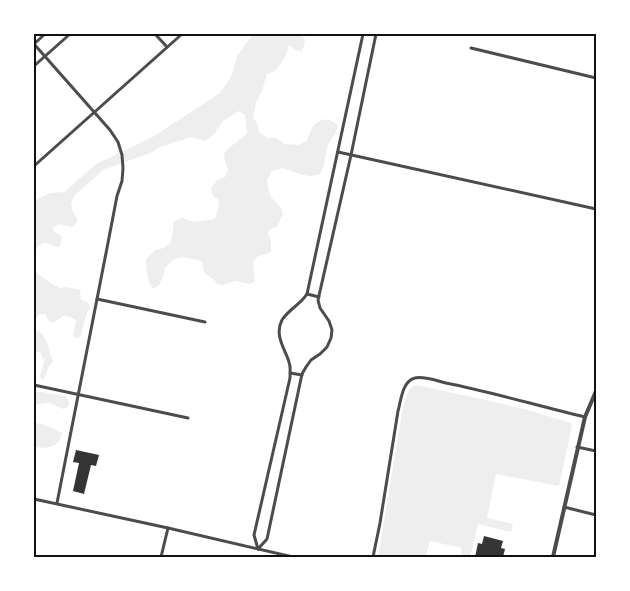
<svg xmlns="http://www.w3.org/2000/svg" width="630" height="591" font-family="Inter,sans-serif">
<style>
.green{fill:#eee}
.building{fill:#353535}
.lines{fill:none;stroke-linecap:round;stroke-linejoin:round}
.minor{stroke:#4c4c4c;stroke-width:3}
.tertiary{stroke:#4c4c4c;stroke-width:4}
.neatline{fill:none;stroke:#111;stroke-width:2}
</style>
<rect width="100%" height="100%" fill="#fff"/>
<g class="green">
<path d="M253,34H292L295,35L300,34L305,39L304,46L302,51L295,50L289,45L285,58L275,71L267,74L262,91L256,103L253,118L257,123L259,132L267,138H276L284,144L298,145L307,141C312,124 320,112 338,125C336,136 333,135 329,143C325,153 326,163 320,174L312,176L303,175L283,168L272,171L267,180L270,196L280,206L283,214L277,227L270,229L268,234L271,241V252L257,257L253,262L255,282L249,284L236,281L222,285L217,284L213,279L206,274L203,269L202,261L183,257L174,259L165,267L163,278L159,285L153,289C147,281 146,269 146,259L155,250L164,248L171,243L174,221L183,218L193,222L215,219L218,209L219,200L212,195L211,189L216,181L225,177L228,170L225,161L224,153C232,144 240,141 247,133L245,115L239,111L223,121L214,134L205,141L191,137L160,147L150,153L103,170L74,196L71,204L72,209L78,221L72,227L58,224L53,228L54,232L57,233L61,236V244L58,247C46,244 45,238 34,251V201L50,193L64,192L96,164L151,138L220,93L231,77L237,56Z"/>
<path d="M34,268L37,273L49,282L60,288L67,287L80,290L81,300L86,301L90,306C89,311 86,314 85,319C83,325 83,331 80,337L76,338L73,336L76,320C65,313 63,315 54,323L49,321L45,314H40L37,317L34,316Z"/>
<path d="M34,331H39C50,343 48,348 53,362L49,366L44,379L41,380L40,376L44,362L41,353L34,351Z"/>
<path d="M416,385L490,401L532,411L571,423L572,426L559,486L496,474L487,518L513,524L511,532L478,524L470,557H460L462,548L430,541L425,557H378L402,413C405,402 405,390 416,385Z"/>
<path d="M36,391L66,396L69,402L68,407L64,409C52,406 52,400 37,405L35,404L34,398Z"/>
<path d="M34,423L43,424L62,433C60,448 46,449 34,447Z"/>
</g>
<g class="building">
<polygon points="76,450 99,455 96,466 91,465 84,494 73,491 79,463 73,462"/>
<polygon points="484,536 503,541 501,548 505,549 503,557 475,557 478,543 482,544"/>
</g>
<g class="lines">
<g class="minor">
<polyline points="45,34 34,44 110,130 118,142 122,155 123,168 122,181 117,196 107,248 57,503"/>
<polyline points="155,34 167,47"/>
<polyline points="471,48 596,78"/>
<polyline points="34,66 70,34"/>
<polyline points="338,152 596,209"/>
<polyline points="34,166 182,34"/>
<polyline points="307,294 319,297"/>
<polyline points="97,299 205,322"/>
<polyline points="290,373 302,375"/>
<polyline points="34,385 188,418"/>
<polyline points="577,447 596,451"/>
<polyline points="34,499 168,528 293,557"/>
<polyline points="564,507 596,515"/>
<polyline points="258,549 267,539 302,374 306,367 311,360 320,354 327,347 331,338 332,330 329,321 320,308 318,300 351,155 376,34"/>
<path d="M258,549L254,535L290,378C290,373 291,367 289,362C285,349 274,335 282,320C289,309 300,305 307,294L363,34"/>
<polyline points="161,557 168,528"/>
<path d="M373,557L380,523L398,411C401,401 402,381 415,378C423,376 438,381 446,383C492,392 538,406 585,417"/>
</g>
<polyline class="tertiary" points="553,557 585,417 596,391"/>
</g>
<rect width="630" height="591" fill="none" stroke="#ffffff" stroke-width="70"/>
<rect x="35" y="35" width="560" height="521" class="neatline"/>
</svg>
